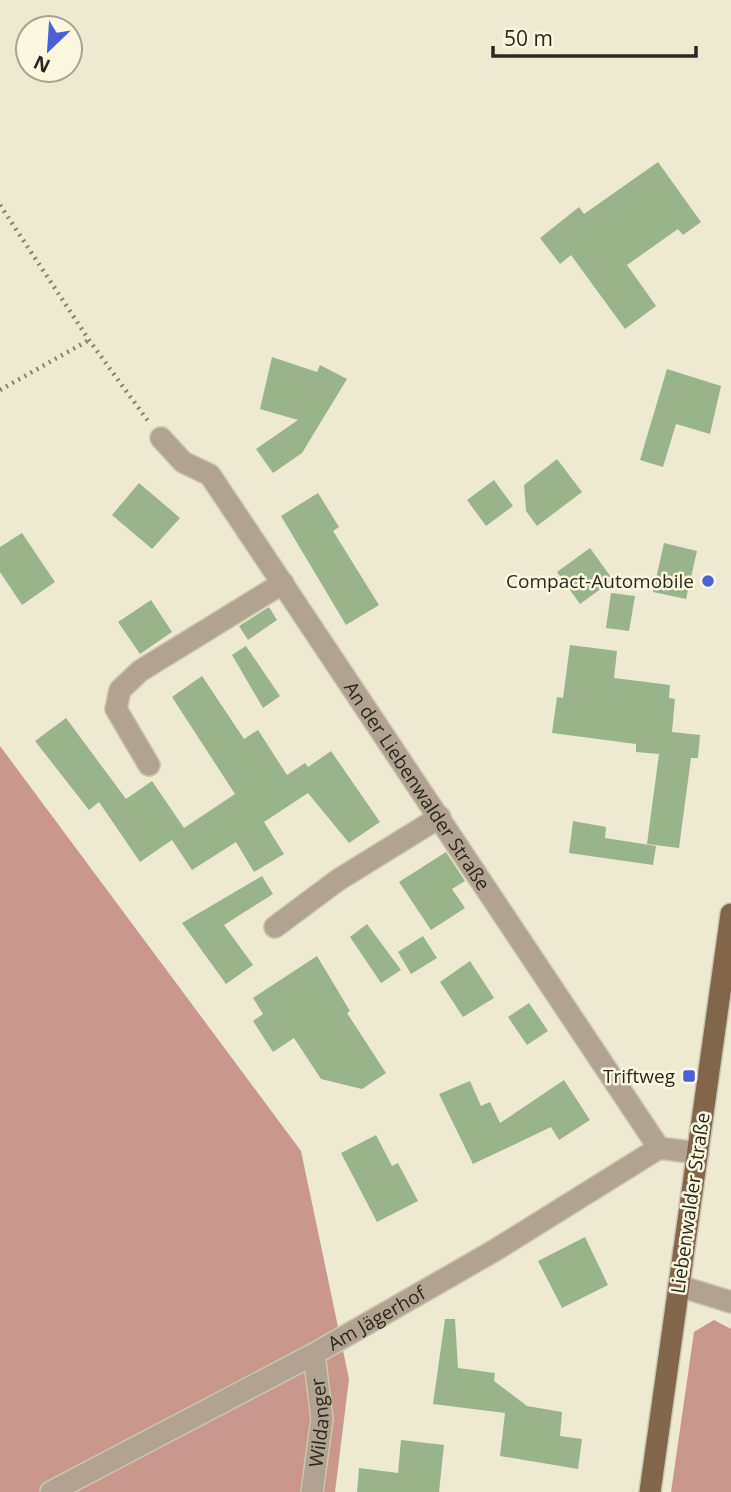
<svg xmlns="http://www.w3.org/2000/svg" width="731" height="1492" font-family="'Open Sans',sans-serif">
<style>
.forest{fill:#c9978b}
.building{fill:#99b48b}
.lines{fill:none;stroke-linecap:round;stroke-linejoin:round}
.minor-casing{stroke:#cac7b1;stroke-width:24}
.major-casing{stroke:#cac7b1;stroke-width:24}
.path{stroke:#868473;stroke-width:4.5;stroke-dasharray:2 5;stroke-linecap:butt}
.minor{stroke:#b1a292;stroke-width:21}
.major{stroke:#81664a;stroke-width:21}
.poi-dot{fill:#4a60d5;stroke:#fbf8de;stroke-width:2.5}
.labels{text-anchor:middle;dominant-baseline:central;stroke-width:5;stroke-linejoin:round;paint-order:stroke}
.poi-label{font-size:19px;fill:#29281e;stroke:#fbf8de;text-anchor:end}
.street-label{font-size:19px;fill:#29281e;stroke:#fbf8de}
</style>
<rect width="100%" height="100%" fill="#edead1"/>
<g class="forest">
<polygon points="0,746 301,1151 349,1379 335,1492 0,1492"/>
<polygon points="714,1320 731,1329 731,1492 671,1492 694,1332"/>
</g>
<g class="building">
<polygon points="658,162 701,222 683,235 678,229 627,265 656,306 625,329 571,255 560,264 540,238 579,207 584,214"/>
<polygon points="272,357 317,372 320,365 347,379 302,453 273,473 256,449 298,420 260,409"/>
<polygon points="667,369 721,386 710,434 676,424 663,467 640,460"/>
<polygon points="557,459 582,492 537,526 526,511 524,485"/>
<polygon points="494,480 513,506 486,526 467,500"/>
<polygon points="139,483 180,518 152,549 112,515"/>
<polygon points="318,493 339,527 333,531 379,605 346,625 281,516"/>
<polygon points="22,533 55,582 22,605 0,572 0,547"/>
<polygon points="664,543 697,551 686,599 653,592"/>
<polygon points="590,548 613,580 580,604 557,572"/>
<polygon points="611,593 635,596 629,631 606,628"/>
<polygon points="151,600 172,632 140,654 118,622"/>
<polygon points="269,607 277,620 248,640 239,626"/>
<polygon points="570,645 617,651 614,678 670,685 669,698 675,699 672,732 700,735 698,758 691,758 679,848 647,844 659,754 636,752 636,744 552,733 557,697 563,698"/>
<polygon points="246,646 280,696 263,708 232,655"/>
<polygon points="202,676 244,739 258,730 287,775 305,763 308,767 331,751 380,822 349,843 308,793 264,822 284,854 254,872 236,842 192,870 172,840 140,862 99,802 89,810 35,741 66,718 126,799 152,781 184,828 235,794 172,697"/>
<polygon points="573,821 606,827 605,838 656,846 653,865 569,853"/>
<polygon points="446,852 465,881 452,889 465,908 431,930 399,882"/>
<polygon points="262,876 273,894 224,925 253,965 226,984 182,923"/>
<polygon points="367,924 401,970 381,983 350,937"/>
<polygon points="423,936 437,958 411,974 398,952"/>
<polygon points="317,956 350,1011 347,1013 386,1073 362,1089 321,1079 294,1038 273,1052 253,1021 263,1014 253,998"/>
<polygon points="470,961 494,998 463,1017 440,982"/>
<polygon points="529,1003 548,1031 527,1045 508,1017"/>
<polygon points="564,1080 590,1120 559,1140 551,1127 473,1164 439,1094 470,1081 481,1106 490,1102 500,1123"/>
<polygon points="376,1135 392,1166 398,1163 418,1201 377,1222 341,1153"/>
<polygon points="585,1237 608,1285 562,1308 538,1261"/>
<polygon points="445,1319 455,1319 458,1368 495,1373 494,1381 527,1406 562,1412 560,1436 582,1439 578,1469 500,1456 505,1413 433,1404"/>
<polygon points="401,1440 444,1445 439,1492 357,1492 359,1468 398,1473"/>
</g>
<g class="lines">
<defs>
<g id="minor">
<path id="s1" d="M161,438L183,462L210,475L659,1148"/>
<polyline points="149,765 116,709 120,690 140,671 283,583"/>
<polyline points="275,927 338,880 440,817"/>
<polyline points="679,1286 731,1302"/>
<path id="s2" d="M51,1492L314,1354L492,1252L659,1148L698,1153"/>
<path id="s3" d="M312,1492L322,1419L314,1354"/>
</g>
<polyline id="major" points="650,1492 731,914"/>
</defs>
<use href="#minor" class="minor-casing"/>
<use href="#major" class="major-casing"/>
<g class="path">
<polyline points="0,205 89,340 148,421"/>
<polyline points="0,390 89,340"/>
</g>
<use href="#minor" class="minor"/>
<use href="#major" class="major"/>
</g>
<g class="poi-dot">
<circle cx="708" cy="581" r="7"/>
<rect x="682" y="1069" width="14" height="14" rx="3.5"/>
</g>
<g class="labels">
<g class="poi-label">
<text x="694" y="581">Compact-Automobile</text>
<text x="675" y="1076">Triftweg</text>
</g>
<g class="street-label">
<text stroke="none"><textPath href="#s1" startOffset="436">An der Liebenwalder Straße</textPath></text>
<text transform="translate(690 1203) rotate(-82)">Liebenwalder Straße</text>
<text stroke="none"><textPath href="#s2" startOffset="369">Am Jägerhof</textPath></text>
<text stroke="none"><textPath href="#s3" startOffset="70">Wildanger</textPath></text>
</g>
</g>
<g transform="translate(49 49) rotate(205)"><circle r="33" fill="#fbf8de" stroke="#a7a591" stroke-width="2"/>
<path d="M0-5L12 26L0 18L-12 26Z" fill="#4a60d5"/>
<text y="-10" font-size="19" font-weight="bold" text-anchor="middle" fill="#29281e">N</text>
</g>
<path d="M493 46v10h203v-10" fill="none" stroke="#29281e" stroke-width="3.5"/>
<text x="504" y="46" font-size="21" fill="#29281e" stroke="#fbf8de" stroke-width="5" paint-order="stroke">50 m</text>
</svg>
